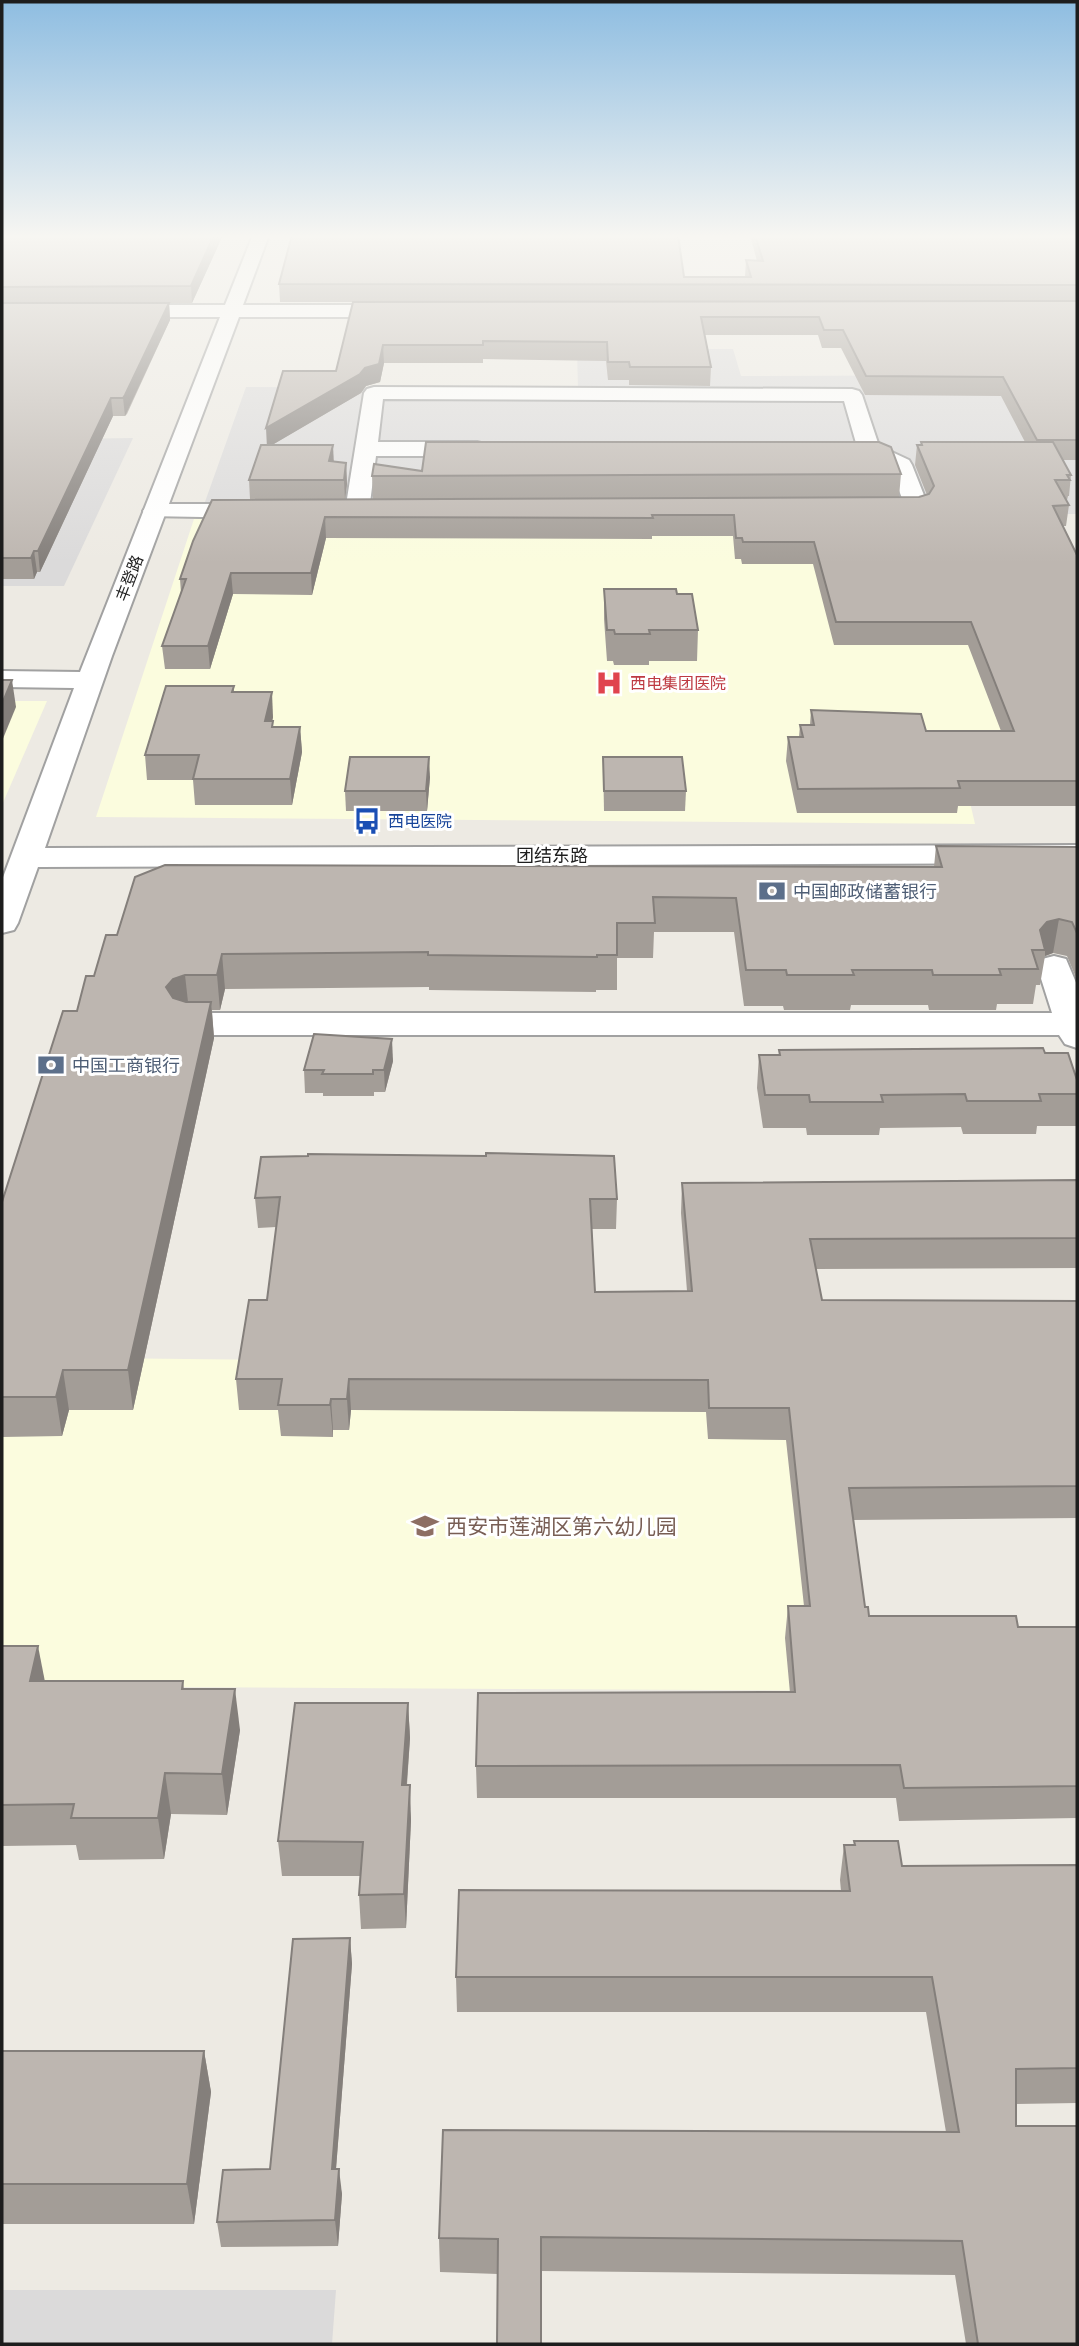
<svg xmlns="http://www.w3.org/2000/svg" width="1079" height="2346" font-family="'Noto Sans','Noto Sans SC',sans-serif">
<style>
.residential{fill:#dbdada}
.education{fill:#fbfcde}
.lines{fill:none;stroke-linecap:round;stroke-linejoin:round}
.minor-casing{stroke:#a1a1a1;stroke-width:4}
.tertiary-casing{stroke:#a1a1a1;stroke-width:4}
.minor{fill:#fff;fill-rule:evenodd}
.tertiary{fill:#fff;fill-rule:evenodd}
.wall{fill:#a39d97;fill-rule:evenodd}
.shaded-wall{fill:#847f7b}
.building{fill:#bdb6b0;stroke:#847f7b;stroke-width:2}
.labels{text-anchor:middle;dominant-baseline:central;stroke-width:6;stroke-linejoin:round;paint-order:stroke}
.far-street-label{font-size:16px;fill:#1d1d1d;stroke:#fff}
.far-health-label{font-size:16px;fill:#be3a42;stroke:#fff;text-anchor:start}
.far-transit-label{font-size:16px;fill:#164399;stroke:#fff;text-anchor:start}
.street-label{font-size:18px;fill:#1d1d1d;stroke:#fff}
.service-label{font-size:18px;fill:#4e5e75;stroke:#fff;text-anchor:start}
.near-education-label{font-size:21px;fill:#785e54;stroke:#fff;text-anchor:start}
</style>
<rect width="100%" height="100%" fill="#edeae3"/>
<g class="residential">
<polygon points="577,349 733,349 741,376 1053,375 1077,415 1077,514 201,513 246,387 578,389"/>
<polygon points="133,438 64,586 2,586 2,440"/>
<polygon points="2,2290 336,2290 332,2344 2,2344"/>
</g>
<g class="education">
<polygon points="1017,517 1077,738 955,737 975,824 96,817 194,519"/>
<polygon points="2,701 47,701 2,805"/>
<polygon points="2,1357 821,1366 876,1691 2,1686"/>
</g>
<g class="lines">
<defs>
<g id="minor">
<polygon points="374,387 852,389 859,391 862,395 879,446 909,460 912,465 929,508 925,513 870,513 866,508 870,503 903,501 891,469 861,455 858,450 844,401 383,399 378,442 477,442 485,444 488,449 485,454 477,456 376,456 369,511 365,516 349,516 345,511 364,393 367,389"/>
<polygon points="155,504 258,504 266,506 270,511 266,516 258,518 147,516 143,511 147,506"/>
<polygon points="1054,956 1066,959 1077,985 1077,1048 1065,1044 1059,1035 190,1035 178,1031 172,1024 178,1017 190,1013 1052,1013 1037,966 1042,959"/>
</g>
<polygon id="tertiary" points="253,235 269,235 243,305 403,305 412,311 403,317 239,317 112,656 45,848 1077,845 1077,863 38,867 18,923 14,930 2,933 2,880 74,688 2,687 2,671 80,672 220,317 117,317 108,311 117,305 225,305"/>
</defs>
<use href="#minor" class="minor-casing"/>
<use href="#tertiary" class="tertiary-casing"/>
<use href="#minor" class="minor"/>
<use href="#tertiary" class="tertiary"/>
</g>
<g class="wall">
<polygon points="2,235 223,235 192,303 169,303 170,320 127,414 125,416 113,416 40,572 37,572 34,579 2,579"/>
<path d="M750,235H1077V460H1063L1071,475L1069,496H1068L1067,500H1066L1069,505L1066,526H1063L1077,555V806H958L957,813H797L786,761L788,737H799L800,725H810L811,710L926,731H1001L968,645H834L813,564H742L741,559H735L733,536H652V539L326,538L312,595L233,594L210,669H165L162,646L181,593L180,579L250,499L249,480L267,445L336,371L353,302H471H280L279,284L684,277H745L746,260L757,261ZM704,335H818L822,348H841L865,395L1001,396L1025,442H921V445H917L915,465L927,495L919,497H899L901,474L422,471L372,476L373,499H345L347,484L346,463L333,461L272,445L361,393L366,386L380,382L384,363H483V359L606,361L608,380H629V385L710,386L711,367Z"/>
<polygon points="604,589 677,594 698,630 697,661 649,661 649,665 614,665 613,661 607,661 604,619"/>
<polygon points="234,686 234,692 273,717 272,721 273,727 300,727 302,752 292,805 195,805 193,780 147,780 145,755"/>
<polygon points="603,757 686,791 685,811 604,811"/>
<polygon points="430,777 427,811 346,811 345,791"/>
<polygon points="936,846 1077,847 1077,980 1067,956 1053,953 1045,956 1040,985 1036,985 1033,1004 997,1004 996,1010 929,1010 928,1005 851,1005 850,1010 784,1010 783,1006 744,1006 734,932 654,932 653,958 617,958 617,990 596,990 596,992 429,990 429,987 225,989 220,1010 212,1010 214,1038 133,1410 69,1410 62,1436 2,1437 2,1202 77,1011 94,976 117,935 934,867"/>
<polygon points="779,1050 1045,1053 1077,1080 1076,1126 1037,1126 1036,1134 963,1134 961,1127 880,1128 879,1135 807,1135 806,1128 763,1128 757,1088 759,1055 779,1055"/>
<polygon points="393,1061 385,1092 374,1092 374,1096 323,1096 323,1093 305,1093 304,1070"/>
<polygon points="261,1157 617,1199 616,1229 592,1229 595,1292 687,1291 681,1213 682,1183 1077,1180 1077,1268 816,1269 822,1300 1077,1301 1077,1518 853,1520 865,1607 869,1616 1018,1627 1077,1627 1077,1818 899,1821 896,1798 477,1798 476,1766 790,1693 785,1638 788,1606 804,1606 786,1440 708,1439 706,1412 351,1410 349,1430 333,1430 333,1437 281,1436 278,1410 239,1410 236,1379 267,1300 276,1227 258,1228 255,1198"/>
<polygon points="2,1646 45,1681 183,1681 184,1689 240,1730 227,1815 171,1814 164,1859 79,1860 76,1845 2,1846"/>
<polygon points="408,1703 410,1738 407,1785 411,1820 406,1928 361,1929 359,1895 360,1876 282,1876 278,1841"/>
<polygon points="854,1841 902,1866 1077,1865 1077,2103 1016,2104 1016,2126 1077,2344 966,2344 955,2275 541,2271 498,2274 440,2272 439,2238 946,2132 926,2012 457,2012 456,1977 841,1891 840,1880 844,1845 854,1845"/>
<polygon points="350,1938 352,1964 336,2169 342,2194 338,2246 221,2247 217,2222 270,2169"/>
<polygon points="2,2051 204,2051 211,2092 194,2224 2,2224"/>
</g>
<g class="shaded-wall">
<polygon points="214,235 223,235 192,303 191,286"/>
<polygon points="169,303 170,320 125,416 123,398"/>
<polygon points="383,345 384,363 380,382 366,386 361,393 267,448 266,428"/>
<polygon points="111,398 113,416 40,572 38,551"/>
<polygon points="333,445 334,465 330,481 329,461"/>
<polygon points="346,463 347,484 345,500 344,480"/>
<polygon points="325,517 326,538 312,595 311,573"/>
<polygon points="34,551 37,572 34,579 31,558"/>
<polygon points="231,573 233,594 210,669 208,646"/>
<polygon points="12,680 16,707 2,741 2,704"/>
<polygon points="272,692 273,717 267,747 265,721"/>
<polygon points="300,727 302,752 292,805 290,779"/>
<polygon points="429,757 430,777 427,811 426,791"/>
<polygon points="1059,919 1053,953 1045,956 1045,950 1040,930 1047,922"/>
<polygon points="222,954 225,989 220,1010 217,975"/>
<polygon points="185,975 189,1011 177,1015 166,987 173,979"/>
<polygon points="211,1002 214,1038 133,1410 128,1370"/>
<polygon points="392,1039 393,1061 385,1092 384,1070"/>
<polygon points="63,1370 69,1410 62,1436 56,1397"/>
<polygon points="349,1379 351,1410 349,1430 347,1399"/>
<polygon points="331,1399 333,1430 333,1437 330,1405"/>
<polygon points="38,1646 46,1687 30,1681"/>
<polygon points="235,1689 240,1730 227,1815 222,1774"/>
<polygon points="408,1703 410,1738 404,1820 402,1785"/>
<polygon points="165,1773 171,1814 164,1859 158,1818"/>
<polygon points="410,1785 411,1820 406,1928 404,1894"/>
<polygon points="350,1938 352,1964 334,2194 332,2169"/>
<polygon points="204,2051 211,2092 194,2224 187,2184"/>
<polygon points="339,2169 342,2194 338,2246 335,2220"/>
</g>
<g class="building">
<polygon points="2,235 214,235 191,286 2,287"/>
<polygon points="292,235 678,235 684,277 751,277 746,260 763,261 755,235 1077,235 1077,285 279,284"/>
<polygon points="1077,301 1077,440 1037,440 1003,377 866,376 843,330 824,330 819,317 701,317 711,367 630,367 629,362 608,362 607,342 483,341 483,345 383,345 379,364 365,368 360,374 266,428 283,371 336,371 353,302"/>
<polygon points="2,303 169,303 125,395 123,398 111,398 38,551 34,551 31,558 2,558"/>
<polygon points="426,442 879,442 891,447 901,474 372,476 374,464 422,471"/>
<polygon points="921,442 1053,442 1071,475 1067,475 1070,480 1055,480 1069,505 1053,506 1077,555 1077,781 958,781 960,788 798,789 788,737 803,737 800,725 814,725 811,710 921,714 926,731 1014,731 971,622 836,622 814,542 743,542 742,538 736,538 734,515 652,515 653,518 325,517 311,573 231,573 208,646 162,646 186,579 180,579 193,541 212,500 919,497 929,494 934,486 917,445 922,445"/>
<polygon points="261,445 333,445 329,461 346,463 344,480 249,480"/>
<polygon points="604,589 676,589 677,594 692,594 698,630 649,630 650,634 615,634 614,630 607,630"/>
<polygon points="2,680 12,680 2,704"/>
<polygon points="166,686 234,686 232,692 272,692 265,721 273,721 272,727 300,727 290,779 193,779 199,755 145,755"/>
<polygon points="350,757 429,757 426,791 345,791"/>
<polygon points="603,757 682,757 686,791 604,791"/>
<polygon points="936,846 1077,847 1077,933 1072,922 1059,919 1047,922 1040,930 1045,950 1032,950 1038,969 999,969 1001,975 933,975 932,970 852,970 854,975 787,975 786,970 746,970 736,898 653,897 655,923 617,923 617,955 597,955 597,957 428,955 428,952 222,954 217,975 185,975 173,979 166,987 173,998 186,1002 211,1002 128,1370 63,1370 56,1397 2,1397 2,1202 63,1011 77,1011 86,976 94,976 106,935 117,935 135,877 165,865 942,867"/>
<polygon points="314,1034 392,1039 384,1070 373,1070 373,1074 322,1074 324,1070 304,1070"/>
<polygon points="1043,1048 1045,1053 1068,1053 1077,1080 1077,1094 1039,1094 1041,1101 967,1101 965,1094 881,1095 883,1102 810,1102 809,1095 765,1095 759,1055 780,1055 779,1050"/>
<polygon points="486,1153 614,1156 617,1199 590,1199 595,1292 692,1291 682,1183 1077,1180 1077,1238 810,1239 822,1300 1077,1301 1077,1486 849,1488 865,1607 868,1607 869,1616 1016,1616 1018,1627 1077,1627 1077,1786 904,1788 900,1765 476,1766 478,1693 795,1692 788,1606 810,1606 789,1408 709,1408 708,1380 349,1379 347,1399 331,1399 330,1405 278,1405 282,1379 236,1379 249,1300 267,1300 280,1197 255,1198 261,1157 308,1156 308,1154 486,1156"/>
<polygon points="2,1646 38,1646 30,1681 183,1681 182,1689 235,1689 222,1774 165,1773 158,1818 71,1818 74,1804 2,1805"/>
<polygon points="295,1703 408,1703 402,1785 410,1785 404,1894 359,1895 363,1842 278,1841"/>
<polygon points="854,1841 898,1841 902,1866 1077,1865 1077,2068 1016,2069 1016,2126 1077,2126 1077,2344 978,2344 962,2241 541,2237 541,2344 497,2344 498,2239 439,2238 443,2130 959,2132 932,1977 456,1977 459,1890 850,1891 844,1845 855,1845"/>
<polygon points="350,1938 332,2169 339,2169 335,2220 217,2222 223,2170 270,2169 293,1939"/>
<polygon points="2,2051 204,2051 187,2184 2,2184"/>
</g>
<linearGradient id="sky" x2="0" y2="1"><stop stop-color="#8ebde1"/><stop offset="0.42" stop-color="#f7f6f2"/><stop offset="1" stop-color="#f7f6f2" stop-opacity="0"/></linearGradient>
<rect width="1079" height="563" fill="url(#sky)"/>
<defs>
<symbol id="hospital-bare" viewBox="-9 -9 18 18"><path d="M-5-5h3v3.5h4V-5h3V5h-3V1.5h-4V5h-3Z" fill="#e0444e" stroke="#fff" stroke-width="2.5" paint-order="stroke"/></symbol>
<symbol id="bus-bare" viewBox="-9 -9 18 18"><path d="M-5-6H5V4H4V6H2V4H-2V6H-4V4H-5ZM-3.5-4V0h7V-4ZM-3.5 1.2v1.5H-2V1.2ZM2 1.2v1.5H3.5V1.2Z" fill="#1a4fb4" stroke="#fff" stroke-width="2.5" paint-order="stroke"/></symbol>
<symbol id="bank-bare" viewBox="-9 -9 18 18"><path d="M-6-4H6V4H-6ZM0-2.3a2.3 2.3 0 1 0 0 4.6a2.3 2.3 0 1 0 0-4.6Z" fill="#5c6f8a" stroke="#fff" stroke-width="2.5" paint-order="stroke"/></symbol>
<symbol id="school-bare" viewBox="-9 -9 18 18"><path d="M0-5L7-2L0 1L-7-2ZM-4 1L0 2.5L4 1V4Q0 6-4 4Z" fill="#8d6e63" stroke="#fff" stroke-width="2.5" paint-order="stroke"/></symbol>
</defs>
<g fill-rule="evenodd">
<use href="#hospital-bare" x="590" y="664" width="38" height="38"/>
<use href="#bus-bare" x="348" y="802" width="38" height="38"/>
<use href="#bank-bare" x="753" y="872" width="38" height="38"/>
<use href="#bank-bare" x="32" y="1046" width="38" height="38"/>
<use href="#school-bare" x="406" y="1507" width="38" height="38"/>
</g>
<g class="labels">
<g class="far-street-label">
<text transform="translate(129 578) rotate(-69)">丰登路</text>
</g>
<g class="far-health-label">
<text x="630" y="683">西电集团医院</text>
</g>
<g class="far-transit-label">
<text x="388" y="821">西电医院</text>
</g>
<g class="street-label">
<text x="552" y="855">团结东路</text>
</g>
<g class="service-label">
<text x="793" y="891">中国邮政储蓄银行</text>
<text x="72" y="1065">中国工商银行</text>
</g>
<g class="near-education-label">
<text x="446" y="1526">西安市莲湖区第六幼儿园</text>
</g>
</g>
<rect width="1079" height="2346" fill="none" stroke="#1d1d1d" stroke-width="7"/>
</svg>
